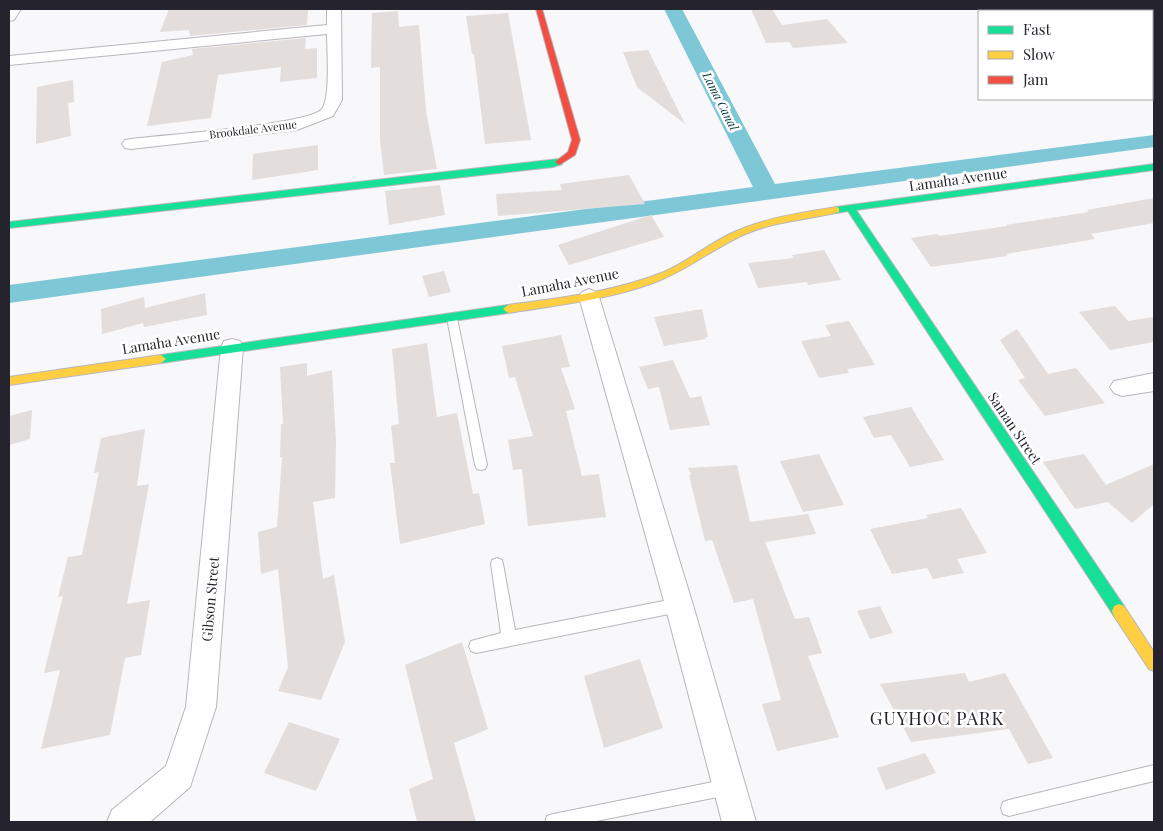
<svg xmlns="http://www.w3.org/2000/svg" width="1163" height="831" font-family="'Playfair Display',serif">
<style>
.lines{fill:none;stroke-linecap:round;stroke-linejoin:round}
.canal{fill:#7ec7d7;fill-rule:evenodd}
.building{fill:#e3dddc}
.lane-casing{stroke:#b8b6bc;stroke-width:2}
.street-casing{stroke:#b8b6bc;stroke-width:2}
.fast-casing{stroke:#b8b6bc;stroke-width:2}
.slow-casing{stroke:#b8b6bc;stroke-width:2}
.jam-casing{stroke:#b8b6bc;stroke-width:2}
.lane{fill:#fefefe;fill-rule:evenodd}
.street{fill:#fefefe;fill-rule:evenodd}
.fast{fill:#16e098;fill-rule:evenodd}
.slow{fill:#ffcf43;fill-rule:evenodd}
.jam{fill:#f24e42;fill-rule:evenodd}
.labels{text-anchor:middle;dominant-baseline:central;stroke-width:5;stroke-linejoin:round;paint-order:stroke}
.far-street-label{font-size:11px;fill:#25232d;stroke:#fff}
.far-water-label{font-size:12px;font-style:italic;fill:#03363f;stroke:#fff}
.street-label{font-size:14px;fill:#25232d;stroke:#fff}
.near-neighbourhood-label{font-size:18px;letter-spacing:1px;fill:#25232d;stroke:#fff}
</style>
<rect width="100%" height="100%" fill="#f8f7fa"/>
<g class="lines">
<polygon class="canal" points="664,9 682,9 775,184 1154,135 1154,147 9,303 9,285 753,187"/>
</g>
<g class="building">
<polygon points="169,9 308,9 307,25 190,36 189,30 160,32"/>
<polygon points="751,9 772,9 782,25 827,19 848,43 793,48 789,42 766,43"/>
<polygon points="398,11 399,27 419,25 426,111 437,169 384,175 380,140 380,67 371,68 372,13"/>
<polygon points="508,13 531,140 485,144 474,54 472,54 466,16"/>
<polygon points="306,38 305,49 317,48 317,78 280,82 281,67 218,75 211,118 147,126 162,62 193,55 192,49"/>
<polygon points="648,50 685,124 637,87 623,52"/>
<polygon points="73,80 74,102 68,103 71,136 36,144 37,87"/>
<polygon points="318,145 318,170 252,180 253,154"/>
<polygon points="629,175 645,204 498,216 496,194 562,190 560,184"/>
<polygon points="440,185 445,215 389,225 385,191"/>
<polygon points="1154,198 1154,223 1091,234 1095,239 1006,254 1008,256 931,267 911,238 937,234 939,236 1007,226 1006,225 1089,212 1087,210"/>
<polygon points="651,215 664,237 569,265 558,245"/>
<polygon points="824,250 841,280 808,285 807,282 758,288 748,263 794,258 792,255"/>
<polygon points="444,271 451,292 429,297 422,276"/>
<polygon points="205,293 207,315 144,327 143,323 102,334 101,309 144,297 145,308"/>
<polygon points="1115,306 1128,321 1154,317 1154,342 1110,350 1079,312"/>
<polygon points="702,309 708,337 705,337 706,339 664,346 654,317"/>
<polygon points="849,321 875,365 847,369 849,373 819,378 801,341 831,336 825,325"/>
<polygon points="1017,329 1048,374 1076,368 1105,403 1045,416 1018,380 1025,378 1000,340"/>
<polygon points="561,335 570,367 561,368 575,409 566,411 582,476 599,474 606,517 528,526 522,469 513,470 508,440 533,436 515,377 509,378 502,346"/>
<polygon points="427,343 437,417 457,413 473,494 479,493 485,524 400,544 390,463 395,463 391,426 399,424 392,349"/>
<polygon points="673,360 690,398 701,396 710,425 670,430 659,387 648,389 639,367"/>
<polygon points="307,363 307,376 332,370 336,441 335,498 313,502 323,579 334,575 345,642 321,700 278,691 288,667 278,569 261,574 258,532 277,527 282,457 280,457 281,424 283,424 280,367"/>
<polygon points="911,407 944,460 910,467 891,435 874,438 863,417"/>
<polygon points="32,410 30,439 9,445 9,416"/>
<polygon points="145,429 137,486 149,484 127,604 150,600 141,655 125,658 110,735 41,749 60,670 44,673 63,596 58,597 68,557 82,555 99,472 94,473 101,438"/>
<polygon points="819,454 844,505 803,512 780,461"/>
<polygon points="1084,454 1106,485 1154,464 1154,504 1132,523 1108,502 1075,509 1043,462"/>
<polygon points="737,465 750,522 808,514 816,534 765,542 795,619 809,617 822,653 808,656 839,737 777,751 762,704 781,700 753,599 734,603 712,540 705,541 689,475 691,474 688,468"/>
<polygon points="961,508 987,553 957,559 964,573 933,579 927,568 892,574 870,529 928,518 926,515"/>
<polygon points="880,606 893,633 870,639 857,611"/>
<polygon points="462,642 488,729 454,743 476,822 417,822 409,789 433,779 405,665"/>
<polygon points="640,659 663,728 604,748 584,676"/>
<polygon points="965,673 969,682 1005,673 1053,758 1028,764 1009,729 911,742 880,684"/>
<polygon points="289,722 340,739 316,791 264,773"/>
<polygon points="925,753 936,773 886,790 877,768"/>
</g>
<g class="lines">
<defs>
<g id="lane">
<polygon points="452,314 457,318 487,465 485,469 481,470 477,469 475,465 447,318"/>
<polygon points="497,558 502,560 503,564 515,630 679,598 684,600 686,605 684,610 679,612 476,653 471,651 469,646 471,641 501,633 491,564 492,560"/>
<polygon points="1154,765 1154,781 1009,816 1003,814 1001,808 1003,802 1009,800"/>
<polygon points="728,779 733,782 736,787 733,792 728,795 591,822 545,822 547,816 553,814"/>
</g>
<g id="street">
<polygon points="9,9 21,9 14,20 9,21"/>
<path d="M327,9H341L342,100L333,116L297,130L131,149L125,148L122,144L125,140L131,139C162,135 303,125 321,110C331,101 327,49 327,34L9,65V56L327,25Z"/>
<polygon points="1027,9 1042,9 1044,11 1029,11"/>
<rect x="1152" y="84" width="2" height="10"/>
<polygon points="589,289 596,292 599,297 693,605 756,822 722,822 665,605 579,297 582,292"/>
<polygon points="232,339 240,341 243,347 216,707 190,787 150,822 107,822 112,810 166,766 186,707 221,347 224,341"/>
<polygon points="1154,373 1154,391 1122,396 1114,393 1110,387 1114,381"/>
</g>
<g id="fast">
<polygon points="559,159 562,160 562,164 553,167 9,228 9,222"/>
<polygon points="1154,164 1154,170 856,210 1124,606 1126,611 1124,616 1119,618 1114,616 848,211 836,213 832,210 836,207"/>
<polygon points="508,305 513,309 508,313 161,363 156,359 161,355"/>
</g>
<g id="slow">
<path d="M836,207L839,208V212C807,220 774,221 743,235C712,249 686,271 653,283C607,300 557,305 508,313L503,309L508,305C560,298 614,292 664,272C687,262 707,245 730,234C763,218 800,213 836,207Z"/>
<polygon points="161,355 166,359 161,363 9,385 9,377"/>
<polygon points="1119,604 1124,606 1154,652 1154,671 1149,669 1114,616 1112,611 1114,606"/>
</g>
<polygon id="jam" points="536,9 542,9 580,140 575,155 559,165 555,162 568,152 572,140"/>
</defs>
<use href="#lane" class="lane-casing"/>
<use href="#street" class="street-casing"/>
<use href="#fast" class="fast-casing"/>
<use href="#slow" class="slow-casing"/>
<use href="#jam" class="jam-casing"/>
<use href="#lane" class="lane"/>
<use href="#street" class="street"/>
<use href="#fast" class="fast"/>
<use href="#slow" class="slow"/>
<use href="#jam" class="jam"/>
</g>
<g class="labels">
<g class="far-street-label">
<text transform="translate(253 129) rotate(-7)">Brookdale Avenue</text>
</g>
<g class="far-water-label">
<text transform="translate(721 101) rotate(63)">Lama Canal</text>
</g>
<g class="street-label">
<text transform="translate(958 179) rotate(-8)">Lamaha Avenue</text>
<text transform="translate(570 282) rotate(-11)">Lamaha Avenue</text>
<text transform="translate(171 341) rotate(-9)">Lamaha Avenue</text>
<text transform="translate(1015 428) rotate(56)">Saman Street</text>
<text transform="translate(210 599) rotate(-85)">Gibson Street</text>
</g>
<g class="near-neighbourhood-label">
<text x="937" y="718">GUYHOC PARK</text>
</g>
</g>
<rect width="1163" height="831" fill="none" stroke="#25232d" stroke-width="20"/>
<rect x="978" y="10" width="175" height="90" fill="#ffffff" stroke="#a8a7ab"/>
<rect x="988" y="26" width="25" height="8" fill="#16e098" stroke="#a8a7ab"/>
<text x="1023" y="35" font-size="15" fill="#25232d">Fast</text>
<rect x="988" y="51" width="25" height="8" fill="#ffcf43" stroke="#a8a7ab"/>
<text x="1023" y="60" font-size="15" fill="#25232d">Slow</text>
<rect x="988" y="76" width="25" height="8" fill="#f24e42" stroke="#a8a7ab"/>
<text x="1023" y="85" font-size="15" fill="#25232d">Jam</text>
</svg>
